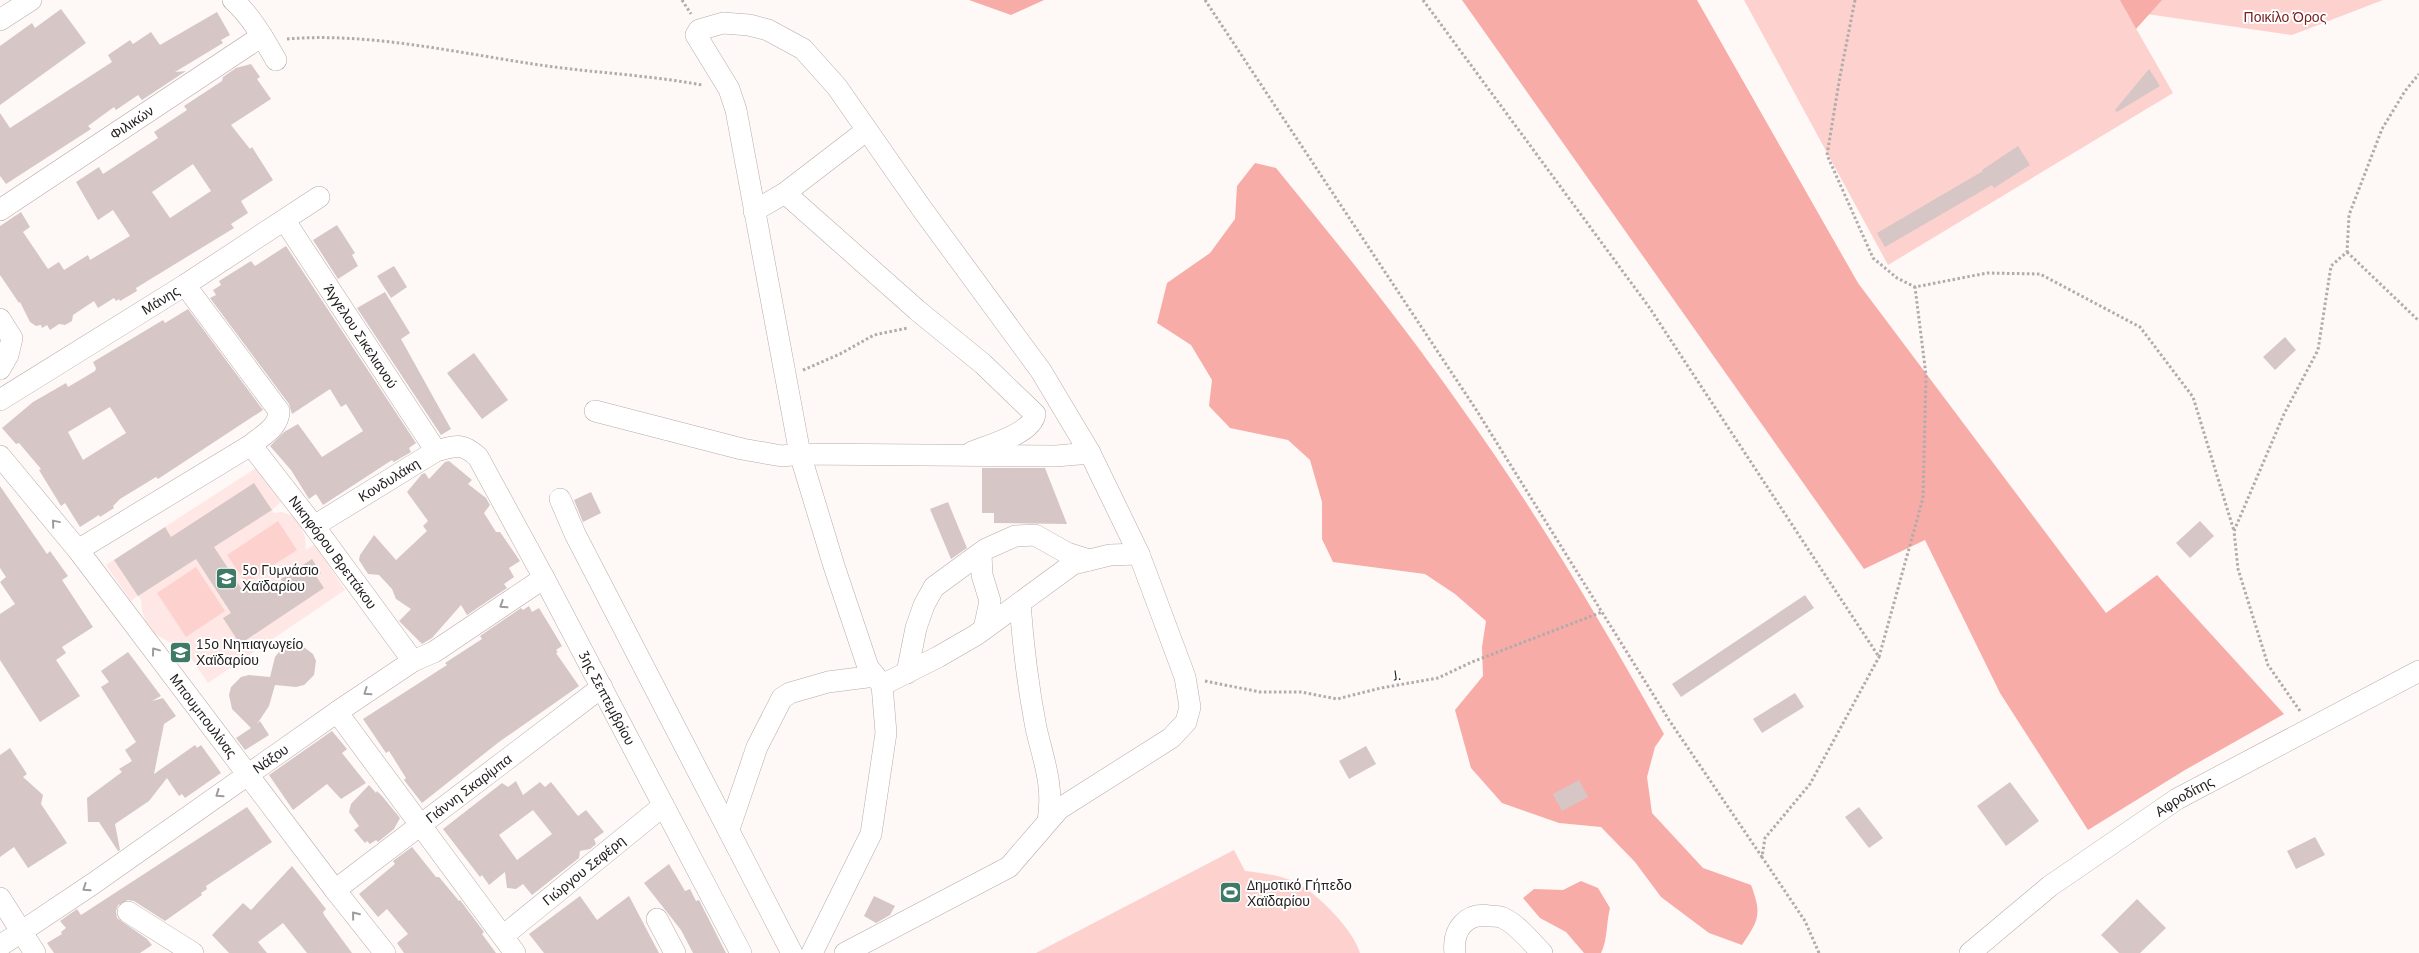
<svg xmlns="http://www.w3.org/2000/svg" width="2419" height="953" font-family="'PT Sans',sans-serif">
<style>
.built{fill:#ffe7e5}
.green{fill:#fdd1cd}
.forest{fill:#f8aca7}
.building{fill:#d6c7c6;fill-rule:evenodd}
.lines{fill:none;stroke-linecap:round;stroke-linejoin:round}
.minor-casing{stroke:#b8aba9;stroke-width:22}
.path{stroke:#b1abaa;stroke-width:3;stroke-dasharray:2.5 2.5;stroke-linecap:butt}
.minor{stroke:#fff;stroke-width:21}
.oneway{stroke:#9d9b9b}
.labels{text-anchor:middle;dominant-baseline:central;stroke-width:4;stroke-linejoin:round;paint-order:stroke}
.park-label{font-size:14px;fill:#782123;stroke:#fff}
.street-label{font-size:14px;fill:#252020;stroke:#fff}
.poi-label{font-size:14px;fill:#252020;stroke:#fff;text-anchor:start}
</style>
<rect width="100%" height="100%" fill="#fef8f7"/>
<polygon class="built" points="256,468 281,502 272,510 274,513 282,512 293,516 299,523 305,537 306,550 315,544 345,590 208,683 189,655 176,663 169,654 176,649 173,644 155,634 147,624 142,611 141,600 138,596 131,601 106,565"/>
<g class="green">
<polygon points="1744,0 2383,0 2292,35 2126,11 2173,93 1888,265"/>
<polygon points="278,521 297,550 246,583 227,555"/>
<polygon points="196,567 225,611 186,637 157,593"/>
<path d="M1234,850L1245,871C1262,873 1279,875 1295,882C1317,893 1353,929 1360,953H1036Z"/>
</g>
<g class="forest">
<polygon points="969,0 1044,0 1011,15"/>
<polygon points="1462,0 1697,0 1858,283 2106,613 2157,575 2284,714 2185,770 2088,830 2000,693 1925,540 1864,569"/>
<polygon points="2120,0 2162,0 2136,29"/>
<path d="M1255,163L1276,168C1340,246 1403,324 1461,407C1536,511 1601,622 1664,734L1655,747L1647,777L1652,813L1703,868L1751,885C1762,914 1759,920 1742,945L1709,933L1661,897L1635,862L1601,827L1559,823L1502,803L1471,768L1455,710L1483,676L1482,647L1486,621L1455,594L1425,574L1333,562L1322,539V502L1310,460L1288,440L1230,428L1209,406L1212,380L1191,345L1157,323L1167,283L1210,253L1235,219L1237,186Z"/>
<path d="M1581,881L1598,888L1610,908C1606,923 1608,939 1601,953H1584L1566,932L1540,918L1523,898L1534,889L1563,890Z"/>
</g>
<g class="building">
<polygon points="61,9 86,43 0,105 0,46 32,23 35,28"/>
<polygon points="217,12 230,35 221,40 223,43 175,72 186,71 142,100 138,95 116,110 114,107 88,126 91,129 6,184 0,176 0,113 10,128 112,62 108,55 130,40 133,44 151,32 160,45"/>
<path d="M251,64L260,77L257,79L271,99L231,125L250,149L252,147L273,180L241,201L248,213L231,224L234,228L136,288L137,291L120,301L119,299L116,301L114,298L98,308L94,301L73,315L72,321L65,325L59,324L50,330L47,325L42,328L41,325L36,326L30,322L20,302L19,303L0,275V226L21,212L30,227L23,232L48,269L59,262L64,270L88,255L90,260L130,236L113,210L98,220L76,182L99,167L103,174L158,138L154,132L187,110L184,106L222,81L223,77L236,68ZM193,164L211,191L170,218L152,192Z"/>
<polygon points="2149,69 2160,86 2117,112 2115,110"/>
<polygon points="2018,146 2030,165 1994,188 1992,185 1885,247 1877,233 1983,171 1982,170"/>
<polygon points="337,225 355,253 352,255 358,266 338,279 313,240"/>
<polygon points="286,246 416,443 409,448 411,452 394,462 392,460 323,505 316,494 309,499 291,470 270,446 284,432 298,424 322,457 363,431 346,404 341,407 330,389 292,414 289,404 210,298 216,295 213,290 221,285 219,281 251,261 255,266"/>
<polygon points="394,266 407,287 391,298 377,276"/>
<polygon points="385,292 410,333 401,339 451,429 441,435 357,308"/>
<path d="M188,309L263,410L158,479L156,477L120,499L113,506L114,508L100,517L99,515L80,527L65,503L61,506L39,470L41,469L19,443L16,444L2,428L33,402L66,383L68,387L95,371L96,368L93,362L163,320L165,323ZM110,407L126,433L83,460L68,432Z"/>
<polygon points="2285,337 2296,350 2275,370 2263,357"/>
<polygon points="474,353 508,400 482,419 447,373"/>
<polygon points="449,461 472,480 468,484 486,498 490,505 484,513 496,532 500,532 520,561 509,568 514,577 504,584 507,588 467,615 461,605 432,638 422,644 399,621 411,609 396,599 392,589 379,575 368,574 359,560 360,555 374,535 396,560 427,531 423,526 428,521 407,492 422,474 425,473 429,479 445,462"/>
<polygon points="982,468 1045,468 1067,524 994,523 994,513 982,513"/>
<polygon points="254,483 272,510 214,547 241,588 260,589 285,585 281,579 312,559 321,573 316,576 324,588 240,644 223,618 231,613 196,559 138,596 114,560 165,527 171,537"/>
<polygon points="0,486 47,554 50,551 68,576 62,580 93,627 62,647 66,653 56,660 80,696 40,722 0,660 0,614 15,604 0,582 6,577 0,568"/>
<polygon points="591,492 601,513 583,522 574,500"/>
<polygon points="948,502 967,548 951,559 930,509"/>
<polygon points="2200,521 2214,536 2190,558 2176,543"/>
<polygon points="1805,595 1814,608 1681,697 1672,684"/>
<polygon points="529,606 532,612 539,608 550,626 562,646 556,650 558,652 556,653 579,686 499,742 422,803 404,780 406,778 389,751 386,753 363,719 447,665 445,663 482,639 480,636 521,608 523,610"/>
<polygon points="293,645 301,645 313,654 316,661 314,675 304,685 296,687 275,685 269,706 257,724 260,721 269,735 245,750 236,738 251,728 232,709 229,695 231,687 241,677 249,675 270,677 275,657 282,648"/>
<polygon points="128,652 161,696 152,701 163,698 176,716 164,724 154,774 195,745 197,748 201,745 221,773 185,798 182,794 179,796 167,778 149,801 115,824 120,850 118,851 99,822 88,822 87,798 122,772 119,769 132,761 125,750 136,742 101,687 109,682 101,671"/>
<polygon points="1795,693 1804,707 1762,733 1753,719"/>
<polygon points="332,731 347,749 342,753 366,783 341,799 327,784 293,810 269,775"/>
<polygon points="1366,746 1376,764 1349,779 1339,761"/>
<polygon points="10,748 27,774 23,777 43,795 41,804 67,843 28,868 14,847 0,857 0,755"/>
<polygon points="1579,780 1588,797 1562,811 1553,794"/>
<path d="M516,781L523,795L540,782L545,787L551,782L578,816L586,810L604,832L594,839L596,844L590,849L580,851L579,858L532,895L523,884L516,889L507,888L505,872L489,885L482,875L480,877L443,829L502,783L508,787ZM533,810L552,834L517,860L499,835Z"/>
<polygon points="2010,782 2039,821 2006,846 1977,806"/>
<polygon points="369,785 376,793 377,791 382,796 400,818 394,829 378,842 376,840 370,844 367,841 365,843 354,830 359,826 349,812 351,804"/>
<polygon points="247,807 272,842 206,886 207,889 201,893 202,895 165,921 134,901 128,900 118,905 116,911 117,918 147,939 152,945 140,953 54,953 47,943 62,934 61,932 66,928 60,921 77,909 81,915"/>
<polygon points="1859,807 1883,838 1869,848 1845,817"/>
<polygon points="2315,837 2325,855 2296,869 2287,851"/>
<polygon points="412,847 436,877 439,877 459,901 460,900 484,932 482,934 496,953 404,953 397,943 408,934 387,909 378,917 359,894 395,864 393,861"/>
<polygon points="669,864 685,891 690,889 696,901 699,900 726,953 693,953 681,930 644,883"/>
<polygon points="292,866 326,909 323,912 324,915 352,953 307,953 283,923 258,942 267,953 229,953 212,935 243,903 251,910"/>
<polygon points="580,896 597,920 629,896 659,953 544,953 529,934"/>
<polygon points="874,896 895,906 890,915 876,923 864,916"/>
<polygon points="2137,899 2166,928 2140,953 2119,953 2101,935"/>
</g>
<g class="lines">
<defs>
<g id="minor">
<path d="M233,0C251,16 264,39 276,60"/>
<polyline points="0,20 31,0"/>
<path d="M785,193L917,310L983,364L1035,414C1032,434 989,445 972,452"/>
<path id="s1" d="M0,210L262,36"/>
<polyline points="754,211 785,193 867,130"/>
<path id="s2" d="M285,221L436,451"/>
<polyline points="0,319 12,338 8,355 0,369"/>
<path id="s3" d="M0,400L185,285L319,197"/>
<polyline points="595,411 742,449 782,456 800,454 1056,456 1090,453"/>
<path id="s4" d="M251,445L314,526L413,661"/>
<path id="s5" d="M0,456L78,550L335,890L385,953"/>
<polyline points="560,499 575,534 792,953"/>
<path id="s6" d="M314,526L436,451C455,446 462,442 478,457L544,578L741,953"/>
<path d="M78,550L251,445C263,435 279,427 279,411L185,285"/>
<polyline points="981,554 982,575 990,601 984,629"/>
<path d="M1020,603C1023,645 1028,686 1036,728C1044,762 1054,786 1048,821"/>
<polyline points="907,673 916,628 924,605 934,587 986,549 1015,536 1035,535 1067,553 1089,560"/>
<polyline points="882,685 938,657 976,635 1073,564 1110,555 1139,554"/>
<polyline points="337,712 515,953"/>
<polyline points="729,829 757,747 782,698 790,693 828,682 875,676"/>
<path id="s7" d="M335,890L602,687"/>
<polyline points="0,898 35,953"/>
<polyline points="128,912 193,953"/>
<polyline points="657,919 675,953"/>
<path id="s8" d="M503,936L663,806"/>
<path id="s9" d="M0,946L94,883L337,712L413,661L434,652L544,578"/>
<polyline points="812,953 871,834 886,733 882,685 868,667 834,566 800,454 736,110 729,89 696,35 699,30 723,23 749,25 768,30 803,49 837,87 922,209 1041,371 1090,453 1139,554 1185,677 1190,707 1186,722 1171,738 1059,809 1009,867 845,953"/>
<path d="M1455,953C1452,930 1466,912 1490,916C1495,916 1501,916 1505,919C1519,926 1531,942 1542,953"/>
<path id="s10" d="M1970,953L2050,886L2177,799L2419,671"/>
</g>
</defs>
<use href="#minor" class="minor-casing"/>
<g class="path">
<polyline points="682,0 691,14"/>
<polyline points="1205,0 1477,411 1669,720 1762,857"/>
<polyline points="1423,0 1649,307 1879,657 1923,498 1926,375 1915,287 1987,273 2040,274 2140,327 2193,397 2234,531"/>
<polyline points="1855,0 1840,76 1827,155 1873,258 1897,278 1915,287"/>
<path d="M287,39C369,32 458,53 540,65C594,73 649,75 702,85"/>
<polyline points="2347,252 2419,321"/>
<polyline points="803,370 840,354 874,335 908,328"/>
<polyline points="1205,681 1260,692 1301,692 1337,699 1381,688 1438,678 1472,662 1602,612"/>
<polyline points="2300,711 2268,665 2238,569 2234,531 2284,414 2318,350 2331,266 2347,252 2349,215 2382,129 2405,91 2419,74"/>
<polyline points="1819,953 1805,921 1762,857 1765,838 1810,784 1879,657"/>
</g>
<use href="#minor" class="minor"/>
</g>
<defs><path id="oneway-chevron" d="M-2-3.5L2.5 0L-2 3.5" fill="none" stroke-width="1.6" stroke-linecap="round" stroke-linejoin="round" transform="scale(1.25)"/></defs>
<g class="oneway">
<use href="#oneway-chevron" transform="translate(55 523) rotate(-130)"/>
<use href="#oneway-chevron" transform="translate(503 605) rotate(147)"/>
<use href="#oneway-chevron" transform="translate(155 651) rotate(-127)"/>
<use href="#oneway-chevron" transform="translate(367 692) rotate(146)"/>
<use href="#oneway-chevron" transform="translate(219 794) rotate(145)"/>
<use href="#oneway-chevron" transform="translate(86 888) rotate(146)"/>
<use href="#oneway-chevron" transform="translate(355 915) rotate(-129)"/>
</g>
<defs>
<symbol id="school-square" viewBox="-11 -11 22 22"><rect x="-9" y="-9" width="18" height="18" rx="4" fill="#3e7a65" stroke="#fff"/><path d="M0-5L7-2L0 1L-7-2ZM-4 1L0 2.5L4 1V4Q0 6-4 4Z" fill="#fff"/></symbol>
<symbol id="stadium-square" viewBox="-11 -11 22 22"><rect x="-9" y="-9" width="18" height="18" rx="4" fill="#3e7a65" stroke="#fff"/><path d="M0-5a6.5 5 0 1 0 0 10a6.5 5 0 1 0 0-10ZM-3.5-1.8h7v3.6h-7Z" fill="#fff"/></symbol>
</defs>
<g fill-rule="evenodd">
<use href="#school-square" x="214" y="566" width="25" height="25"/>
<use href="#school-square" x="168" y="640" width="25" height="25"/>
<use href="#stadium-square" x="1218" y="880" width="25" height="25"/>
</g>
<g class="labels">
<g class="park-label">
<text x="2285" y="17">Ποικίλο Όρος</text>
</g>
<g class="street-label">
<text stroke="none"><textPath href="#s1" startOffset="158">Φιλικών</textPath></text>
<text stroke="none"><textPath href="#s3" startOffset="189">Μάνης</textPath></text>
<text stroke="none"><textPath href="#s2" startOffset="138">Άγγελου Σικελιανού</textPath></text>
<text stroke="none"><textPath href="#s6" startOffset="88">Κονδυλάκη</textPath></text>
<text stroke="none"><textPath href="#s4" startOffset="135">Νικηφόρου Βρεττάκου</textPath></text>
<text transform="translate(1397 675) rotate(-8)">J.</text>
<text stroke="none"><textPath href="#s6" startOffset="462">3ης Σεπτεμβρίου</textPath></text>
<text stroke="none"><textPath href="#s5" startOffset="330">Μπουμπουλίνας</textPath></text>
<text stroke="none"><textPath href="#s9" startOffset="329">Νάξου</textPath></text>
<text stroke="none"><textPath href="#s7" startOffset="168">Γιάννη Σκαρίμπα</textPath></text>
<text stroke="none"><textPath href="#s10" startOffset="266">Αφροδίτης</textPath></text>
<text stroke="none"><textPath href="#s8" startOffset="104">Γιώργου Σεφέρη</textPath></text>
</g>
<g class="poi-label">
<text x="242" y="570">5ο Γυμνάσιο<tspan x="242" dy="16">Χαϊδαρίου</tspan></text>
<text x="196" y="644">15ο Νηπιαγωγείο<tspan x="196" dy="16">Χαϊδαρίου</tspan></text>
<text x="1247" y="885">Δημοτικό Γήπεδο<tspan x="1247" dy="16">Χαϊδαρίου</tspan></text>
</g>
</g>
</svg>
